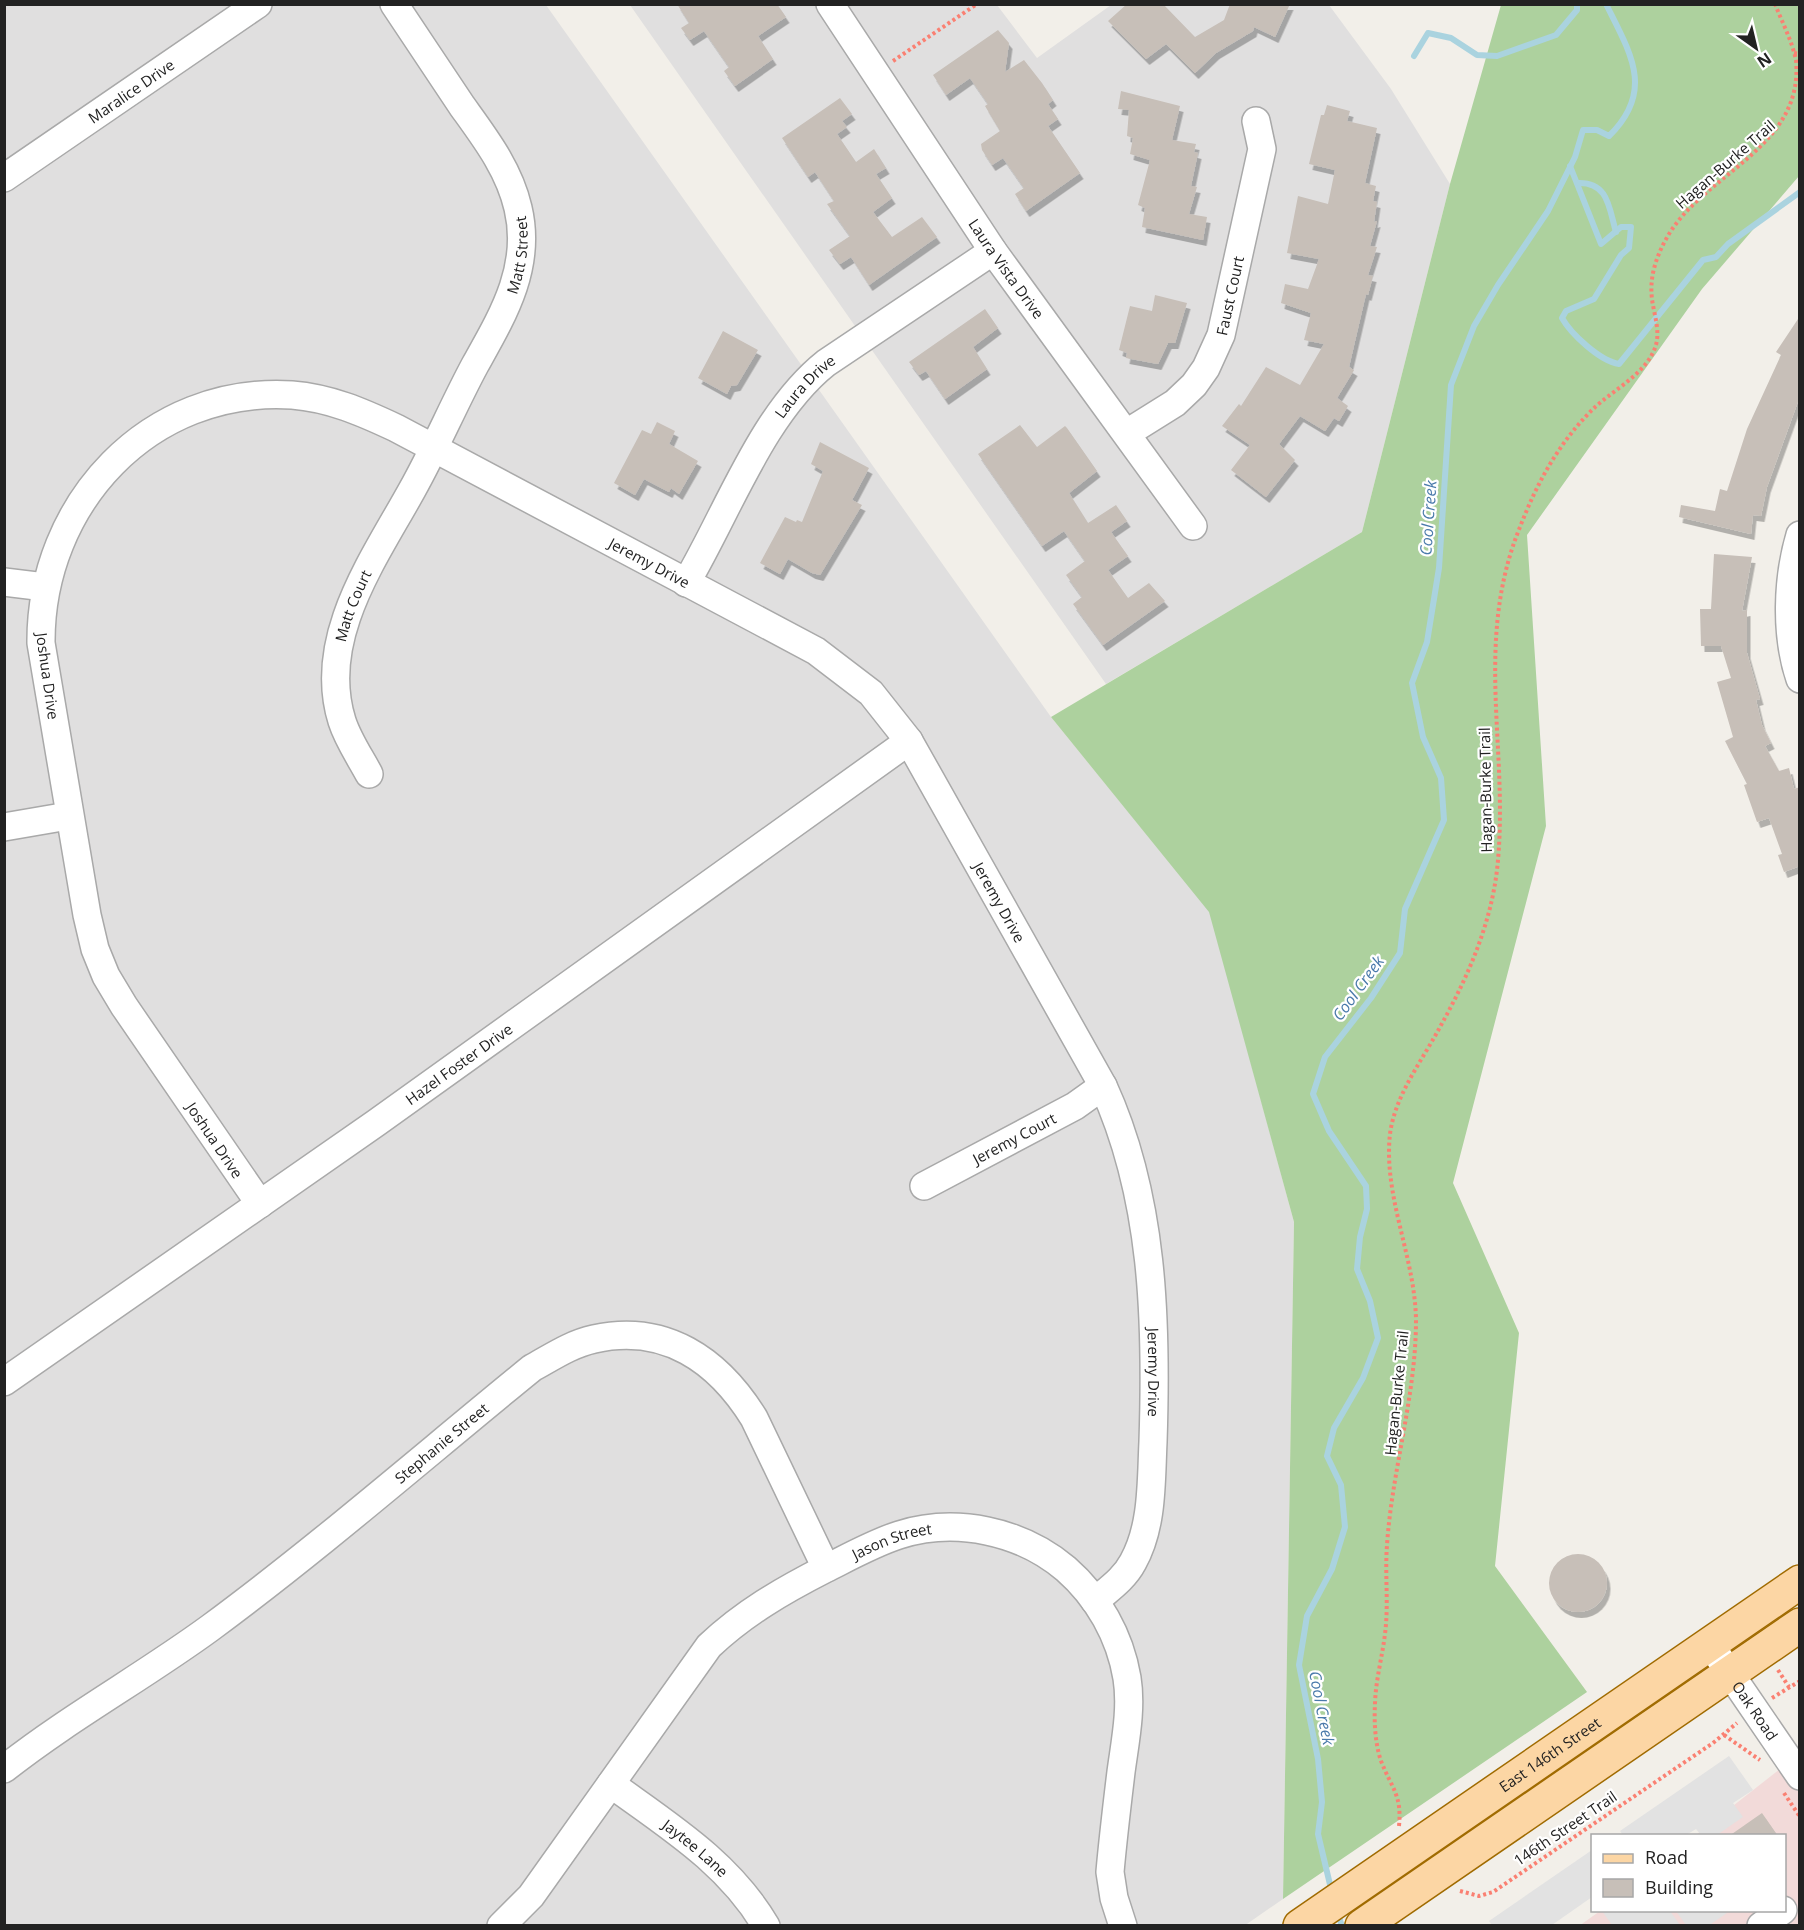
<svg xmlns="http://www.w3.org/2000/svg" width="1804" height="1930" font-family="'Open Sans',sans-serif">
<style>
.residential{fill:#e0dfdf}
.commercial{fill:#f2dad9}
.forest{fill:#add19e}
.parking{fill:#e2e2e2}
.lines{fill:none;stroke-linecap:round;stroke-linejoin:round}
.stream{stroke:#aad3df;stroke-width:6}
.building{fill:#c7bfb8;filter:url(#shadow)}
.minor-casing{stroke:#a9a9a9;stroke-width:30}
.major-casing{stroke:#a06b00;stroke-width:36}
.path{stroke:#fa8072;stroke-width:4;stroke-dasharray:3 3;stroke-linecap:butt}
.minor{stroke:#fff;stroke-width:27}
.major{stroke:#fcd6a4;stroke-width:33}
.labels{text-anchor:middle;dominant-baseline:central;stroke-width:4.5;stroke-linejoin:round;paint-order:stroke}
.street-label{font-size:15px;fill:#222;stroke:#fff}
.water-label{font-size:16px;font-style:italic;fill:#4a7aab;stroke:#fff}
</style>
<defs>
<filter id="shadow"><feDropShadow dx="3.5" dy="6" stdDeviation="0" flood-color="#0004"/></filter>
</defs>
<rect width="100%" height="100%" fill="#f2efe9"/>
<g class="residential">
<polygon points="5,5 546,5 1051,717 1210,912 1294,1222 1283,1899 1244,1926 5,1926"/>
<polygon points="630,5 997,5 1037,58 1111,5 1329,5 1391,89 1450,184 1362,532 1106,684"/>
</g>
<polygon class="commercial" points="1799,1754 1799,1925 1579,1926 1600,1911 1784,1910 1784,1836 1696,1835"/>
<polygon class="forest" points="1501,5 1799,5 1799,176 1702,289 1527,535 1546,826 1453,1183 1519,1333 1495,1566 1587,1692 1283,1899 1294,1222 1209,912 1051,717 1362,532 1450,184"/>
<g class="parking">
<polygon points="1729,1756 1753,1790 1733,1803 1743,1817 1717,1835 1701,1835 1696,1829 1686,1835 1623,1835 1620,1831"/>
<polygon points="1592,1850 1592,1897 1552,1925 1492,1925 1489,1921"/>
<polygon points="1725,1910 1727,1913 1708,1926 1686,1925 1676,1911"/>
<polygon points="1602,1911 1670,1911 1680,1925 1612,1925"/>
</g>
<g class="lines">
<g class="stream">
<polyline points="1414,56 1428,33 1451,38 1477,55 1497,56 1556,35 1577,10 1577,4"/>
<path d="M1570,166L1601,244L1621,227H1631L1629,248L1621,255L1594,299L1566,311L1562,318C1571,334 1600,361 1619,364L1703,260L1716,257L1728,244L1800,192"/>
<path d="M1578,183C1609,182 1609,209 1616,232"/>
<path d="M1332,1893L1318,1834L1322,1802L1318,1759L1299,1665L1307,1616L1332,1569L1345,1527L1341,1485L1327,1456L1334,1428L1363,1378L1378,1338L1370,1301L1357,1269L1360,1237L1367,1209L1366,1186L1329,1131L1313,1094L1325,1057L1371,998L1400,953L1405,909L1444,820L1441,778L1423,737L1412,683L1427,642L1439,568L1451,385L1474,326L1498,285L1548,211L1575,157L1583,130H1597L1609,136C1655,91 1631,54 1606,4"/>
<polyline points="1337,1912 1342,1926"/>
</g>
</g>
<g class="building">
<polygon points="677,4 777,4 786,17 758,36 773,59 735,86 724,71 729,67 704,31 690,40 681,28 689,23"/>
<polygon points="1127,4 1163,4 1195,37 1224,20 1230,4 1290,4 1275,37 1254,27 1253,31 1216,53 1195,73 1166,44 1146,59 1108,21"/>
<polygon points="998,30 1009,43 1005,72 1024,60 1042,83 1053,100 1048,104 1058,119 1048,126 1080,173 1026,211 1015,194 1024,188 1003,158 992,165 982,150 981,144 1000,131 985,106 988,104 970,78 946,95 933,75"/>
<polygon points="1121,91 1180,106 1172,140 1196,144 1194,152 1198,153 1191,186 1197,187 1189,214 1207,217 1203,240 1142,227 1145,208 1138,205 1150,160 1130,154 1133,138 1127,136 1129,110 1118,109"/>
<polygon points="840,98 852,114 842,121 847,127 837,134 856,162 874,149 886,168 876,174 892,198 873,212 892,237 922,217 937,237 869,285 851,257 840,264 829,250 850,236 827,204 834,201 815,172 808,177 782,138"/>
<polygon points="1327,105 1350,111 1347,121 1377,128 1365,183 1376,186 1373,201 1377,202 1374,222 1377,221 1370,246 1377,247 1368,275 1373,276 1368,295 1366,294 1349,367 1354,370 1337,398 1348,406 1339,421 1334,418 1325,431 1300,416 1279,444 1295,460 1266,497 1231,470 1250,445 1222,426 1239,404 1241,406 1266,367 1300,385 1324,344 1304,340 1311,313 1281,303 1285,284 1308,289 1319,259 1287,253 1298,196 1328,204 1335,170 1309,164 1321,115 1324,115"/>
<polygon points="1155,295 1187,303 1175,343 1168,343 1158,364 1126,358 1127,353 1119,350 1130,306 1152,311"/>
<polygon points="985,309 998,328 973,347 987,369 945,399 926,371 919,375 909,362"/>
<polygon points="1800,316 1800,396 1767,487 1761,516 1753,515 1751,534 1679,517 1681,505 1715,511 1720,489 1727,491 1747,429 1781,355 1776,352"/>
<polygon points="723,331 758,350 737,385 731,386 727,394 698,378"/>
<polygon points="657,422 675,431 669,444 698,461 679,494 671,488 669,492 644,479 635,495 614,483 642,430 651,434"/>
<polygon points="1020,425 1037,447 1065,426 1067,428 1097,471 1069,493 1088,523 1116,505 1127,521 1111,532 1128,556 1108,570 1128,598 1149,583 1165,601 1103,645 1073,604 1082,597 1066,575 1085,561 1064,531 1042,546 978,454"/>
<polygon points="820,442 869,468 852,500 862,505 820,575 812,573 788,559 780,574 760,563 785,517 796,522 797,520 802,522 823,471 811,464"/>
<polygon points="1714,554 1752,557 1742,611 1747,610 1747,653 1760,699 1756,700 1762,725 1771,743 1765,746 1779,771 1789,768 1794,789 1800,787 1800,866 1784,872 1778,855 1782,854 1769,818 1757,822 1744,785 1747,784 1725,741 1733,737 1717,682 1731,678 1721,646 1701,646 1700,609 1711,609"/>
<circle cx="1578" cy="1583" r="29"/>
<polygon points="1762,1813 1778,1836 1729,1836"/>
</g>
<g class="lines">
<defs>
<g id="minor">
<path id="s1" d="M830,4L993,251L1193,526"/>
<path id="s2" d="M4,178L258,4"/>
<path id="s3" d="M1127,433L1175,403L1194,385L1206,368L1221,335L1262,149L1256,121"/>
<path d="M1800,535C1787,579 1785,635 1800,679"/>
<polyline points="4,582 45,587"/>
<path id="s4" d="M686,583C728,512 762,414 826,363L993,251"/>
<path id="s5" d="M369,774C360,757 348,740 342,721C316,638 374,559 412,490C435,449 453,406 475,365C503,315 532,267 518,208C509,169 485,138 462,106C439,72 417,38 394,4"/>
<polyline points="4,827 68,816"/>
<path id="s6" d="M924,1186L1075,1106L1103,1086"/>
<path id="s7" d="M260,1204L124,1006L106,976L95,949L87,915L41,643C40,504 149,386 292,395C330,398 362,412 396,428L816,651L871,693L909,741L1103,1086C1154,1197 1157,1322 1153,1442C1151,1482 1153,1526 1133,1562C1124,1579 1109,1589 1095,1601"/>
<path id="s8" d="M4,1382L376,1123L909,741"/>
<path id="s9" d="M1718,1656L1800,1776"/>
<path id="s10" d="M4,1769C70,1717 143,1677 210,1628C321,1546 425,1455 532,1368C552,1357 571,1344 594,1339C665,1323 718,1360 754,1418L826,1568"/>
<path id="s11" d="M611,1784C669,1826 729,1863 766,1926"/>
<path id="s12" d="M501,1926L531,1896L709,1646C744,1613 782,1591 825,1569C849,1557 874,1543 899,1535C956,1517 1021,1531 1066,1569C1098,1597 1120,1636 1127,1678C1132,1709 1125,1742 1121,1772C1117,1805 1113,1838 1110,1872L1114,1898L1123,1926"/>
<polyline points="1761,1926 1783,1910"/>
</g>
<g id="major">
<path id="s13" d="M1300,1926L1800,1582"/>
<polyline points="1362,1926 1800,1625"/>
</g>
</defs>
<use href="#minor" class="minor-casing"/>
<use href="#major" class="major-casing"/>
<g class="path">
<polyline points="1794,53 1800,54"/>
<polyline points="893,61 977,4"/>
<polyline points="1778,1670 1789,1687"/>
<polyline points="1772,1698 1800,1681"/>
<polyline points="1724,1735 1760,1760"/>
<polyline points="1784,1793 1800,1817"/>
<path d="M1399,1826C1402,1795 1392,1789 1381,1761C1375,1743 1374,1722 1375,1703C1376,1676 1384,1651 1386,1624C1388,1598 1385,1571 1387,1545C1392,1470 1416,1396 1416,1320C1415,1257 1383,1196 1390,1134C1395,1095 1422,1061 1440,1027C1469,975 1493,920 1498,860C1508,745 1474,640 1520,527C1537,483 1558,444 1592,410C1611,391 1645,375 1655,348C1661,332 1654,315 1652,299C1649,276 1657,254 1669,234C1707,172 1804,147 1796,60C1792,41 1782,22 1775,4"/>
<polyline points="1460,1891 1479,1896 1493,1892 1713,1743 1737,1723"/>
</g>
<use href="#minor" class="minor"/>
<use href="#major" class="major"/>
</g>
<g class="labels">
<g class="street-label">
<text stroke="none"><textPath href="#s2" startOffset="154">Maralice Drive</textPath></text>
<text transform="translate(1725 164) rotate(-41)">Hagan-Burke Trail</text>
<text stroke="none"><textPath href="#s5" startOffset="568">Matt Street</textPath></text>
<text stroke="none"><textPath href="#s1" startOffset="318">Laura Vista Drive</textPath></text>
<text stroke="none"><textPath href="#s3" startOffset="180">Faust Court</textPath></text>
<text stroke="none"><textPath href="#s4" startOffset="231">Laura Drive</textPath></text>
<text stroke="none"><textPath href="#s7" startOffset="1408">Jeremy Drive</textPath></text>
<text stroke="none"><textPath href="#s5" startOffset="178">Matt Court</textPath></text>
<text transform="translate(48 676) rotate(82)">Joshua Drive</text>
<text transform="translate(1485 790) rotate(-91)">Hagan-Burke Trail</text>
<text stroke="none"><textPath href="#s7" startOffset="1912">Jeremy Drive</textPath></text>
<text stroke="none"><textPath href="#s8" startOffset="555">Hazel Foster Drive</textPath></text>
<text stroke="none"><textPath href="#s6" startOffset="102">Jeremy Court</textPath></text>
<text transform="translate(215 1140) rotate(56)">Joshua Drive</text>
<text stroke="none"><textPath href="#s7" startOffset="2416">Jeremy Drive</textPath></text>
<text transform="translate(1396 1393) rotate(-84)">Hagan-Burke Trail</text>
<text stroke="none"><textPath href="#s10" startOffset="546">Stephanie Street</textPath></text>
<text stroke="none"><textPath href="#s12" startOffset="562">Jason Street</textPath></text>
<text stroke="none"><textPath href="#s9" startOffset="66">Oak Road</textPath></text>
<text stroke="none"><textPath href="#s13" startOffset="303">East 146th Street</textPath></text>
<text transform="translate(1565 1828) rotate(-34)">146th Street Trail</text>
<text stroke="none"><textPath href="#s11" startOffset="106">Jaytee Lane</textPath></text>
</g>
<g class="water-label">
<text transform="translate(1428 518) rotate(-86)">Cool Creek</text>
<text transform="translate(1358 988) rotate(-54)">Cool Creek</text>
<text transform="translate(1322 1708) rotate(79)">Cool Creek</text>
</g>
</g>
<rect width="1804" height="1930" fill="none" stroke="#222222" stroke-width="12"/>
<rect x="1591" y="1834" width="195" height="78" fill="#ffffff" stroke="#a7a7a7" stroke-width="1.5"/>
<rect x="1603" y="1854" width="30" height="9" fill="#fcd6a4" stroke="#a7a7a7" stroke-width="1.5"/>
<text x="1645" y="1864" font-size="18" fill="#222222">Road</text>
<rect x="1603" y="1879" width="30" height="18" fill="#c7bfb8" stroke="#a7a7a7" stroke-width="1.5"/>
<text x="1645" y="1894" font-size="18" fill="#222222">Building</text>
<g transform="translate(1756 48) rotate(146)" stroke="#ffffff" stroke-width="4.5" paint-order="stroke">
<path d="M0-4.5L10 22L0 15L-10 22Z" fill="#222222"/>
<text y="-9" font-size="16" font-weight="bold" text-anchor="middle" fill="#222222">N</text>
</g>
</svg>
